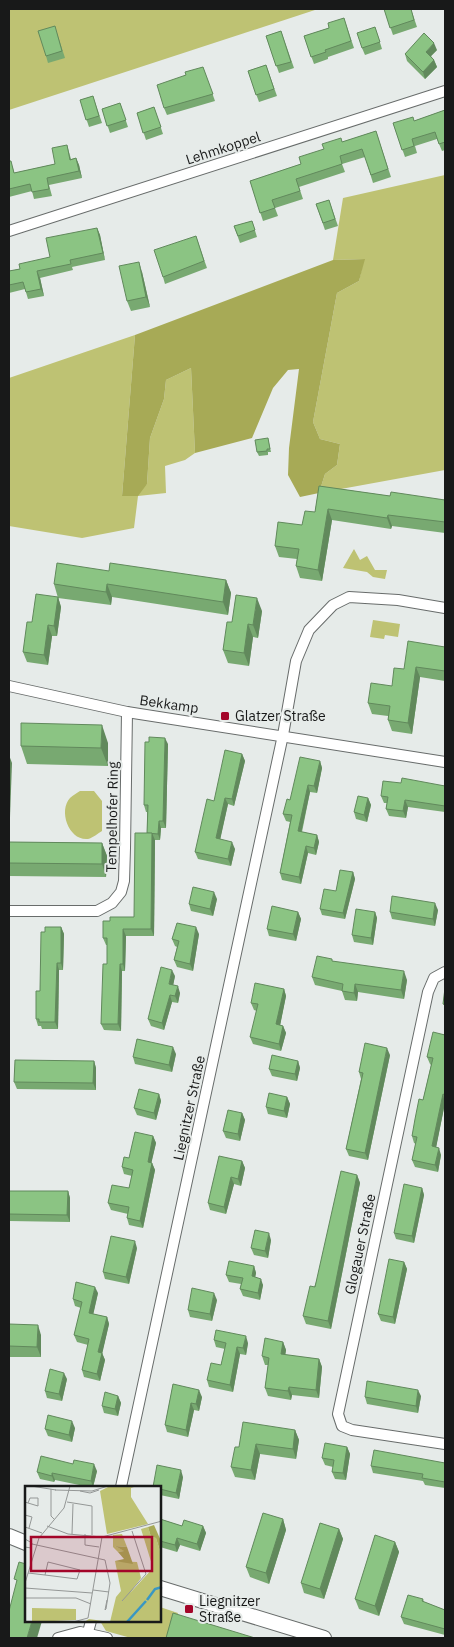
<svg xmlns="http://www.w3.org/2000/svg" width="454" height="1647" font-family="'IBM Plex Sans',sans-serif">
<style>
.green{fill:#bec273}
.forest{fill:#a7aa56}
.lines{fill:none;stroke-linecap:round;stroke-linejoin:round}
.minor-casing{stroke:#686c6b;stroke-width:12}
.tertiary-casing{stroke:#686c6b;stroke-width:16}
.minor{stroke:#fff;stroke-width:10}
.tertiary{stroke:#fff;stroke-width:14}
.wall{fill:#78a971}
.shaded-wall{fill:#61895c}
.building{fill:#8bc483;stroke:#61895c}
.poi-dot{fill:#a30529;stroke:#e6ebe9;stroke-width:2}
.labels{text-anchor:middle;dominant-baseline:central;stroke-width:4;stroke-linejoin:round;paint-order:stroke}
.street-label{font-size:14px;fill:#181919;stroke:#e6ebe9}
.poi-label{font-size:14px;fill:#181919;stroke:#e6ebe9;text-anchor:start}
.inset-river{fill:none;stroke:#3997c3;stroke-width:2.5}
.inset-road{fill:none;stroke:#949796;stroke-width:1}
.view{fill:#a30529;fill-opacity:0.15;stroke:#a30529;stroke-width:2.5}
.inset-edge{fill:none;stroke:#181919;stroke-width:2.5}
</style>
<rect width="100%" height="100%" fill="#e6ebe9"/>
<g class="green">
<polygon points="9,9 318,9 9,110"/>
<polygon points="445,175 445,470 319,493 325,474 337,465 340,444 320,439 313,422 337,293 359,281 364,259 333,260 343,198"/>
<polygon points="135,335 122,496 147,484 150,438 164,399 166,380 191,368 195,453 185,460 165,466 166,493 138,496 134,528 82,538 9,526 9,378"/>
<polygon points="354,549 360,560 367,556 375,570 387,570 385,579 373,577 367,572 343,568"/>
<polygon points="373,620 400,624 398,637 385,635 384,639 370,637"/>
<path d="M80,791H94L102,801V831C98,833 93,838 88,839C69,841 58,811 70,798C73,795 77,793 80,791Z"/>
<polygon points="160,1607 178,1613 170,1638 131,1638 106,1631 100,1621 160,1621"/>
</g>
<polygon class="forest" points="365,259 359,281 337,293 313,422 320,439 340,444 337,465 325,474 319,493 300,497 288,475 289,448 299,369 288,370 273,388 252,438 195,453 191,368 166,380 164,399 150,438 147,484 138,496 122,496 135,335 333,260"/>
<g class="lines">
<defs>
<g id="minor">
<polyline points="9,231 445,91"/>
<polyline points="9,686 127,712 445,762"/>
<polyline points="9,911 97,911 112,903 121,892 124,881 125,848 127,712"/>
<polyline points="445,972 434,978 428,992 338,1414 342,1426 352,1430 445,1444"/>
<polyline points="121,1487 283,735 296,661 309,630 333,605 349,597 398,600 445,608"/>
<polyline points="88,1632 91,1621"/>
<polyline points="58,1638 80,1632 107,1638"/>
</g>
<g id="tertiary">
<polyline points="9,1536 26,1543"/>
<polyline points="160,1588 324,1638"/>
</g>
</defs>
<use href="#minor" class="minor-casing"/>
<use href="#tertiary" class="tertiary-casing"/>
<use href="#minor" class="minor"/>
<use href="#tertiary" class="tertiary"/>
</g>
<g class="wall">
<polygon points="384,9 411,9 417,27 393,35"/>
<polygon points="344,18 354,48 328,57 328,59 314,64 304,36 329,28"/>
<polygon points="375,27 382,49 365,55 362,48"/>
<polygon points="281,31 294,68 279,73 266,36"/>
<polygon points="57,33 65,58 48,63 46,56"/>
<polygon points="437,50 431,56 434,60 437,67 425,79 407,61 405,54"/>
<polygon points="266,65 277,96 259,102 248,71"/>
<polygon points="203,67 215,101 167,115 164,108 186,75"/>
<polygon points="93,96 102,123 89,127 80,100"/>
<polygon points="120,103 128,127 110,133 102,109"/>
<polygon points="154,107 163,134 146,140 137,113"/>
<polygon points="445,110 445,150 442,151 437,139 415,146 417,153 405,157 393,123 414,121"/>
<polygon points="376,131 391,177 373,183 365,157 342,164 345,172 299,187 303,199 275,208 278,216 263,221 250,181 301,164 342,142"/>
<polygon points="67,145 71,159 76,158 79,165 82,178 49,185 52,196 34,199 32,191 9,197 9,161 13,168 14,173 55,164"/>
<polygon points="329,200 338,226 325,230 316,204"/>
<polygon points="252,221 257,237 240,243 234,226"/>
<polygon points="97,228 100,235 105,260 72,267 73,270 40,278 44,296 28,299 25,289 9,293 9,271 20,269 50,257"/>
<polygon points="196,236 207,268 165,284 163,277"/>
<polygon points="142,272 150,307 131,311 127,301"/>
<polygon points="268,438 271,452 268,452 268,455 259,456 257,452"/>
<polygon points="319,486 390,496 445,500 445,533 392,526 391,529 332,520 322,581 300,578 296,566 297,559 279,557 275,546 302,525 315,512"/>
<polygon points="109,571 226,580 231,593 228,615 112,597 111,605 58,598 54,584"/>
<polygon points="58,597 61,607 57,636 52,636 48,665 27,662 23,652 32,622"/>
<polygon points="262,611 258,638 253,637 249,666 228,663 223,650 232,622"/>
<polygon points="445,647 445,681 420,677 412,734 392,731 388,720 388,716 372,714 368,703 392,686 404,669"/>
<polygon points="108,743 108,766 27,764 21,746"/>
<polygon points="168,744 166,828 161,828 160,840 155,840 154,936 126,936 125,971 122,971 121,1031 104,1030 101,1024 107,964 107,945 106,945 103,938 110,921 134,917 147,833 147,812 146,812 144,805"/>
<polygon points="242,754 245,761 234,806 228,804 220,839 235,849 231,866 198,859 195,852 214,801"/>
<polygon points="320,761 322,768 317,793 310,792 302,832 317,835 319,842 316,855 308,853 301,884 282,880 280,873 290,822 286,821 283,814 290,800"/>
<polygon points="401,783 445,786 445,812 408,807 406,818 389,816 386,809 387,803 384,803 381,796"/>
<polygon points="368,798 371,805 367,822 356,819 354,812"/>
<polygon points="9,842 102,843 107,856 106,877 9,876"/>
<polygon points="353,872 355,879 345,919 322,915 320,909"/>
<polygon points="217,899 213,916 191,911 189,904"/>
<polygon points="438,910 435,926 392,919 390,912"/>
<polygon points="298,912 301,919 296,941 269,936 267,929"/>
<polygon points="375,912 377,918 373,945 354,942 352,935"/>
<polygon points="61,927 64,934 63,970 59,970 58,1029 42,1029 41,1026 38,1026 36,1019 40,991 45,932"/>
<polygon points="199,934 193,971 177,967 174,960 177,947 175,946 172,939"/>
<polygon points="333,961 407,980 404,999 358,992 357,1001 345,1000 342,991 315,985 312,977"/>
<polygon points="175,976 173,985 180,993 178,1003 172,1002 164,1030 151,1026 148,1019"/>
<polygon points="284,989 286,996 280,1025 283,1026 286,1033 281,1051 253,1044 250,1037 257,1011 254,1010 251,1003"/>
<polygon points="445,1035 445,1103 436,1147 441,1155 438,1172 415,1167 412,1160 416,1144 414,1143 412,1136 423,1100 431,1065 430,1064 427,1057"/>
<polygon points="176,1054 172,1072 135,1064 133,1057"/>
<polygon points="390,1055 368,1160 349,1156 346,1149 361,1079 359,1072"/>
<polygon points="94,1061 96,1068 96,1090 17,1089 14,1082"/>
<polygon points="298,1061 300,1068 297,1081 272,1076 269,1069"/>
<polygon points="159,1094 161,1101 156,1120 137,1115 134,1108"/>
<polygon points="287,1097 290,1104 287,1118 268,1114 266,1107"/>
<polygon points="242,1113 245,1120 240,1141 226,1138 223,1131"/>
<polygon points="153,1136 156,1143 151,1163 152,1163 155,1170 143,1228 129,1225 127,1218 128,1214 111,1210 108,1203 129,1188 132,1176 124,1174 122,1167 129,1158"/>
<polygon points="242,1161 245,1168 241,1186 234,1184 226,1214 210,1210 208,1203"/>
<polygon points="357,1175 360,1183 331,1329 306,1324 303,1316"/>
<polygon points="422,1188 424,1195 414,1243 396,1239 394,1233"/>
<polygon points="9,1191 68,1191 70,1198 70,1222 9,1221"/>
<polygon points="271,1240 268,1258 254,1255 251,1248"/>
<polygon points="137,1248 129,1284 105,1279 103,1272"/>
<polygon points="404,1262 407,1269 395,1324 381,1321 378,1314"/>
<polygon points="254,1266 256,1273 255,1277 263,1285 260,1300 243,1296 240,1289 241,1284 229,1282 226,1275"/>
<polygon points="98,1293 93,1314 107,1317 109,1324 102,1353 105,1360 100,1381 84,1377 82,1370 88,1345 77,1342 74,1335 81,1308 75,1306 73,1299"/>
<polygon points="217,1300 212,1321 190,1317 188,1310"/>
<polygon points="9,1324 41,1335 41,1357 9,1357"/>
<polygon points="214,1340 248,1343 246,1355 240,1354 233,1392 209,1387 207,1380 221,1365 225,1349 216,1347"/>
<polygon points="283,1342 286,1350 285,1355 319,1359 322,1367 319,1398 292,1395 291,1400 268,1396 265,1388 268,1365 265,1365 262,1356"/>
<polygon points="67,1379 62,1401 47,1398 45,1391"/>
<polygon points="173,1384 202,1397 199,1411 194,1410 188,1437 167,1432 165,1425"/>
<polygon points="118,1396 121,1403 118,1416 104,1413 102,1406"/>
<polygon points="421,1396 418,1413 367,1404 365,1397"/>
<polygon points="75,1428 72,1442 48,1436 45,1429"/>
<polygon points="295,1430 299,1440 296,1459 260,1454 255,1480 235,1477 231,1467 239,1447"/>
<polygon points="347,1447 350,1454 346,1480 335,1479 332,1472 333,1467 325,1465 322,1458"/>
<polygon points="445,1463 445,1494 445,1488 425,1485 423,1481 373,1473 371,1466"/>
<polygon points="97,1471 93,1487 89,1487 55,1480 54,1482 40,1479 37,1472"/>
<polygon points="183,1477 179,1499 160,1495 160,1487"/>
<polygon points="160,1519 182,1526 203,1526 206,1533 200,1551 180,1545 177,1552 160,1547"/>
<polygon points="283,1519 286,1530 269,1584 250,1577 246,1567"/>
<polygon points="339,1529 343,1539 324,1599 304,1593 301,1583"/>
<polygon points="395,1542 399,1552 379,1616 359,1609 355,1599"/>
<polygon points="423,1599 424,1602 445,1610 445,1635 404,1624 401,1617"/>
</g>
<g class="shaded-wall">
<polygon points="434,43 437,50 428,59 426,52"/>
<polygon points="434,60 437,67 425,79 423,72"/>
<polygon points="76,158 79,165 82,178 79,171"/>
<polygon points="97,228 100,235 105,260 103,253"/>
<polygon points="139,262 142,272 150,307 146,297"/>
<polygon points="37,271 40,278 44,296 41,289"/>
<polygon points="328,509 332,520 322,581 318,570"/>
<polygon points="388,515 392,526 391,529 387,518"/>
<polygon points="226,580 231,593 228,615 223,602"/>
<polygon points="107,584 112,597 111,605 106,592"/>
<polygon points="58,597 61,607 57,636 54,626"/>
<polygon points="257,598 262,611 258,638 253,625"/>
<polygon points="248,624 253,637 249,666 244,653"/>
<polygon points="48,625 52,636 48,665 44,655"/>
<polygon points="416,667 420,677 412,734 408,723"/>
<polygon points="102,725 108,743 108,766 101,748"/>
<polygon points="165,738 168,744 166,828 163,821"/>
<polygon points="242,754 245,761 234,806 232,799"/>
<polygon points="9,755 12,763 10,817 9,813"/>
<polygon points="320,761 322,768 317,793 314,786"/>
<polygon points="308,785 310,792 300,838 298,831"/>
<polygon points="225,798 228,804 219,845 216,838"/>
<polygon points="368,798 371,805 367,822 364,815"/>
<polygon points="405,800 408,807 406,818 403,811"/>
<polygon points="159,821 161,828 160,840 158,834"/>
<polygon points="152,833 155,840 154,936 151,929"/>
<polygon points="317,835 319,842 316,855 314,848"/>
<polygon points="232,842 235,849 231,866 228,859"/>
<polygon points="102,843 107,856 106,877 102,864"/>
<polygon points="306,846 308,853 301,884 299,877"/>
<polygon points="353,872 355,879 345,919 343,913"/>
<polygon points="214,892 217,899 213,916 210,909"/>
<polygon points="435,903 438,910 435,926 433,919"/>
<polygon points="298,912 301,919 296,941 293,934"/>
<polygon points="375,912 377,918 373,945 371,938"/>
<polygon points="61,927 64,934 63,970 61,963"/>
<polygon points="196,927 199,934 193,971 190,964"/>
<polygon points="123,929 126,936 125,971 123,964"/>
<polygon points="57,963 59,970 58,1029 55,1022"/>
<polygon points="120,964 122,971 121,1031 118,1024"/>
<polygon points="172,970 175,976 172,991 169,984"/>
<polygon points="404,971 407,980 404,999 401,990"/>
<polygon points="355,984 358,992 357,1001 354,993"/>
<polygon points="178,986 180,993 178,1003 175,996"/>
<polygon points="284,989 286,996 279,1031 276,1024"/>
<polygon points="170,995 172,1002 164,1030 162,1023"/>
<polygon points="283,1026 286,1033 281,1051 279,1044"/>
<polygon points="173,1047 176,1054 172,1072 169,1065"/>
<polygon points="387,1048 390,1055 368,1160 365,1153"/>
<polygon points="94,1061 96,1068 96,1090 93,1083"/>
<polygon points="298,1061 300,1068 297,1081 295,1074"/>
<polygon points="159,1094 161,1101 156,1120 154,1113"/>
<polygon points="443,1094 445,1103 435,1153 432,1146"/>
<polygon points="287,1097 290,1104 287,1118 284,1111"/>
<polygon points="242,1113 245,1120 240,1141 238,1134"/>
<polygon points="153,1136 156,1143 150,1169 148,1162"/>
<polygon points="439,1148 441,1155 438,1172 435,1165"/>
<polygon points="242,1161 245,1168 241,1186 238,1179"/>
<polygon points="152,1163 155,1170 143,1228 140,1221"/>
<polygon points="357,1175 360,1183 331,1329 328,1321"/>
<polygon points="231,1177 234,1184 226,1214 224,1207"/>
<polygon points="422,1188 424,1195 414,1243 412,1236"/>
<polygon points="68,1191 70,1198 70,1222 67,1215"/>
<polygon points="269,1233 271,1240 268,1258 265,1251"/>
<polygon points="135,1241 137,1248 129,1284 126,1277"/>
<polygon points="404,1262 407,1269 395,1324 393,1317"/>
<polygon points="254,1266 256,1273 254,1283 252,1276"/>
<polygon points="261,1279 263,1285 260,1300 258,1293"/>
<polygon points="95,1287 98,1293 92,1320 89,1313"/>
<polygon points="214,1293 217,1300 212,1321 210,1314"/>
<polygon points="107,1317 109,1324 101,1359 98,1352"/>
<polygon points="38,1325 41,1335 41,1357 37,1347"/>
<polygon points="246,1336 248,1343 246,1355 243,1348"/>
<polygon points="283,1342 286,1350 284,1363 281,1354"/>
<polygon points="237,1347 240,1354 233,1392 230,1385"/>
<polygon points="102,1353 105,1360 100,1381 97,1374"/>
<polygon points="319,1359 322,1367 319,1398 316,1390"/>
<polygon points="64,1373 67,1379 62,1401 59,1394"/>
<polygon points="289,1387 292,1395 291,1400 288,1391"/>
<polygon points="199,1390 202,1397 199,1411 196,1404"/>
<polygon points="418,1390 421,1396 418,1413 416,1406"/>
<polygon points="118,1396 121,1403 118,1416 115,1409"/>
<polygon points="191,1403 194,1410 188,1437 186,1430"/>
<polygon points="72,1421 75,1428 72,1442 69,1435"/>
<polygon points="295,1430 299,1440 296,1459 293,1449"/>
<polygon points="256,1444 260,1454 255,1480 251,1470"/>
<polygon points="347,1447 350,1454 346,1480 343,1473"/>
<polygon points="94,1464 97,1471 93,1487 91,1481"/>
<polygon points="181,1470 183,1477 179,1499 176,1493"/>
<polygon points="52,1473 55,1480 54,1482 52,1476"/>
<polygon points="283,1519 286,1530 269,1584 266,1573"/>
<polygon points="203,1526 206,1533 200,1551 197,1544"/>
<polygon points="339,1529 343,1539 324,1599 320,1589"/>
<polygon points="177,1538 180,1545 177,1552 175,1545"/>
<polygon points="395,1542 399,1552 379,1616 375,1606"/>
<polygon points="32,1621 42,1621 37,1638 27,1638"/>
</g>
<g class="building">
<polygon points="384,9 411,9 414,20 390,28"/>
<polygon points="344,18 351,41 325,50 326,52 311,57 304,36 329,28 328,23"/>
<polygon points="55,26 62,51 46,56 38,31"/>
<polygon points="375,27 380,42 362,48 357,33"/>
<polygon points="281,31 291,62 276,66 266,36"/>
<polygon points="424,33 434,43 426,52 434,60 423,72 405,54"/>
<polygon points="266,65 274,89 256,95 248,71"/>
<polygon points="203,67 213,94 164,108 157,85 186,75 185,72"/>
<polygon points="93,96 99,116 86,120 80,100"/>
<polygon points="120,103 126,120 107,126 102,109"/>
<polygon points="154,107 161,127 143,133 137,113"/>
<polygon points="445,110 445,142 439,144 435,132 412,139 414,146 402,150 393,123 413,117 414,121"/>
<polygon points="376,131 388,169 371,175 362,149 340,156 342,164 296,179 300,191 272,200 275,208 260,213 250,181 301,164 299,157 324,149 322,144 341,138 342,142"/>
<polygon points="67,145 70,160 76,158 79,171 47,178 49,189 32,192 30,184 9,189 9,161 11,161 14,173 55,164 52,148"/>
<polygon points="329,200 335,219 323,223 316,204"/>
<polygon points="252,221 255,230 238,236 234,226"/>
<polygon points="97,228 103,253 70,260 71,264 37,271 41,289 26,292 23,282 9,285 9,271 20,269 19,264 50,257 46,238"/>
<polygon points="196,236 204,261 163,277 154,250"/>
<polygon points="139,262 146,297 127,301 119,266"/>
<polygon points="268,438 270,449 267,449 267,451 257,452 255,440"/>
<polygon points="319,486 390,496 391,492 445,500 445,522 388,515 387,518 328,509 318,570 296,566 299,549 275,546 278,522 302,525 305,511 315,512"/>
<polygon points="57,563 109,571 110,563 226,580 223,602 107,584 106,592 54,584"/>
<polygon points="36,594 58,597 54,626 48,625 44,655 23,652 27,622 32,622"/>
<polygon points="236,595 257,598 253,625 248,624 244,653 223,650 227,622 232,622"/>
<polygon points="408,641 445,647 445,671 416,667 408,723 388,720 390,706 368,703 371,683 392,686 394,668 404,669"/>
<polygon points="21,723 102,725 101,748 21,746"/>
<polygon points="149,737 165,738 163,821 159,821 158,834 147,833 148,805 144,805 145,742 149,742"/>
<polygon points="225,750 242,754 232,799 225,798 216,838 232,842 228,859 195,852 207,799 214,801"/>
<polygon points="300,757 320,761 314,786 308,785 298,831 317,835 314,848 306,846 299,877 280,873 292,815 283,814 287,799 290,800"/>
<polygon points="402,778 445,786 445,806 405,800 403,811 386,809 388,797 381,796 383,781 401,783"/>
<polygon points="358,796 368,798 364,815 354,812"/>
<polygon points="135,833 152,833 151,929 123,929 123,964 120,964 118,1024 101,1024 103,964 107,964 107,938 103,938 103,921 110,921 110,917 134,917"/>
<polygon points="9,842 102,843 102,864 9,863"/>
<polygon points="340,870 353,872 343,913 320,909 324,889 336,891"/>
<polygon points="193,887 214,892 210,909 189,904"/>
<polygon points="392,896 435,903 433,919 390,912"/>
<polygon points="272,906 298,912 293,934 267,929"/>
<polygon points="356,909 375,912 371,938 352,935"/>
<polygon points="177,923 196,927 190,964 174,960 179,941 172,939"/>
<polygon points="45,927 61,927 61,963 57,963 55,1022 39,1022 39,1019 36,1019 36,991 40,991 41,932 45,932"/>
<polygon points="317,956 332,959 332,961 404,971 401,990 355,984 354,993 342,991 343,984 312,977"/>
<polygon points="161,967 172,970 169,984 178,986 175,996 170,995 162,1023 148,1019"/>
<polygon points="255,983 284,989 276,1024 283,1026 279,1044 250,1037 258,1004 251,1003"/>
<polygon points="445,988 445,1005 443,1004"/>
<polygon points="433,1032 445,1035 445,1095 443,1094 432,1146 439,1148 435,1165 412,1160 417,1137 412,1136 415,1119 419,1099 423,1100 433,1058 427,1057"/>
<polygon points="137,1039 173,1047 169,1065 133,1057"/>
<polygon points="365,1043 387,1048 365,1153 346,1149 363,1073 359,1072"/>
<polygon points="272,1055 298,1061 295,1074 269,1069"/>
<polygon points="15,1060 94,1061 93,1083 14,1082"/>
<polygon points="139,1089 159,1094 154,1113 134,1108"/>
<polygon points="269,1093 287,1097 284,1111 266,1107"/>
<polygon points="228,1110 242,1113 238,1134 223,1131"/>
<polygon points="135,1132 153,1136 148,1162 152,1163 140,1221 127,1218 129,1207 108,1203 112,1185 129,1188 133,1170 122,1167 124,1157 129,1158"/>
<polygon points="219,1156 242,1161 238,1179 231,1177 224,1207 208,1203"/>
<polygon points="341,1171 357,1175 328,1321 303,1316 310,1286 315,1287"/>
<polygon points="404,1184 422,1188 412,1236 394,1233"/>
<polygon points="9,1191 68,1191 67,1215 9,1214"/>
<polygon points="255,1230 269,1233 265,1251 251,1248"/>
<polygon points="111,1236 135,1241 126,1277 103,1272"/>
<polygon points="389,1259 404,1262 393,1317 378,1314"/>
<polygon points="229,1261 254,1266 252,1276 261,1279 258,1293 240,1289 243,1278 226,1275"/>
<polygon points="76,1282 95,1287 89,1313 107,1317 98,1352 102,1353 97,1374 82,1370 89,1339 74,1335 82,1302 73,1299"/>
<polygon points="192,1288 214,1293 210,1314 188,1310"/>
<polygon points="9,1324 38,1325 37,1347 9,1346"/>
<polygon points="216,1330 246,1336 243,1348 237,1347 230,1385 207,1380 211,1363 221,1365 226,1343 214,1340"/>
<polygon points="265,1338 283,1342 281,1354 319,1359 316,1390 289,1387 288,1391 265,1388 269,1358 262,1356"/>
<polygon points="50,1369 64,1373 59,1394 45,1391"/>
<polygon points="367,1381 418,1390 416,1406 365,1397"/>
<polygon points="173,1384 199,1390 196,1404 191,1403 186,1430 165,1425"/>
<polygon points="105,1392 118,1396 115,1409 102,1406"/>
<polygon points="48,1415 72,1421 69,1435 45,1429"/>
<polygon points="243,1422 295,1430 293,1449 256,1444 251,1470 231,1467 235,1447 239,1447"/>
<polygon points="325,1443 347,1447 343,1473 332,1472 334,1460 322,1458"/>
<polygon points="374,1450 445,1463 445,1482 422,1478 423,1474 371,1466"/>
<polygon points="41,1456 73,1464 74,1460 94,1464 91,1481 52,1473 52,1476 37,1472"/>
<polygon points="157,1465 181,1470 176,1493 160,1489 160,1487 153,1487"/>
<polygon points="263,1513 283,1519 266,1573 246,1567"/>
<polygon points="160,1519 182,1526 184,1520 203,1526 197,1544 177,1538 175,1545 160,1541"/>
<polygon points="320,1523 339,1529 320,1589 301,1583"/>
<polygon points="375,1535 395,1542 375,1606 355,1599"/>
<polygon points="19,1562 26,1564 26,1621 32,1621 27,1638 9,1638 9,1611 17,1580 14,1579"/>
<polygon points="408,1595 423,1599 422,1601 445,1610 445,1629 401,1617"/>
<polygon points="173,1613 255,1638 166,1638"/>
</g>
<g class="poi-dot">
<rect x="220" y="711" width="10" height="10" rx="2.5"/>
<rect x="184" y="1604" width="10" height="10" rx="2.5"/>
</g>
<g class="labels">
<g class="street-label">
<text transform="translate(223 148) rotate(-18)">Lehmkoppel</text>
<text transform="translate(169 704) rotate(8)">Bekkamp</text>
<text transform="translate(112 817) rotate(-89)">Tempelhofer Ring</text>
<text transform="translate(189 1108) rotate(-78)">Liegnitzer Straße</text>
<text transform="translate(360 1244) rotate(-78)">Glogauer Straße</text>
</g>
<g class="poi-label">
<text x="235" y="716">Glatzer Straße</text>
<text x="199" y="1601">Liegnitzer<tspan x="199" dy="16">Straße</tspan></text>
</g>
</g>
<g transform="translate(25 1486)">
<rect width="136" height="136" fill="#e6ebe9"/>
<path d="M85,0H112L106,2V11L123,38L82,48L75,5ZM123,41L126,51L131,52L136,68V136H59L64,133L85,136L91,111L96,105L90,75L112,76L116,92L105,107L128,82L116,43ZM97,48L102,61L90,60L100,65L93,66L88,61V49ZM7,122L51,123V134L7,136Z" fill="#bec273"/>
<path d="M129,39L136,55V68L131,52L126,51L123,41ZM90,60L102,61L108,78L90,75L99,73L93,66L99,65Z" fill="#a7aa56"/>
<path class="inset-river" d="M122,114L130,103L137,101M102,136L121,115"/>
<path class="inset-road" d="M6,0L31,4M26,3V30L29,33M30,4L67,5L83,0M55,5L65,7L74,4M0,16L3,17L13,20V12H5L3,17M42,16L67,20V49M0,29L7,31L4,42M22,40L43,48L77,51L137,35M0,41L17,47M47,48L48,18M60,48V59L74,61M0,53L7,57L6,62L0,61M7,58L80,74L85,97L81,123L80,124L82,114M3,87L20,89L23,76L55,84L52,93L20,89M0,97L14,52L39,22L45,0M0,102L67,107M68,104L84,106M0,112H51L66,118M97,115L121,88L107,45M48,136L63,132L77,51"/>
<path class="view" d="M6,51H127V85H6Z"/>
<rect width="136" height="136" class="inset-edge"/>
</g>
<rect width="454" height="1647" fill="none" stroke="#181919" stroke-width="20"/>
</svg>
